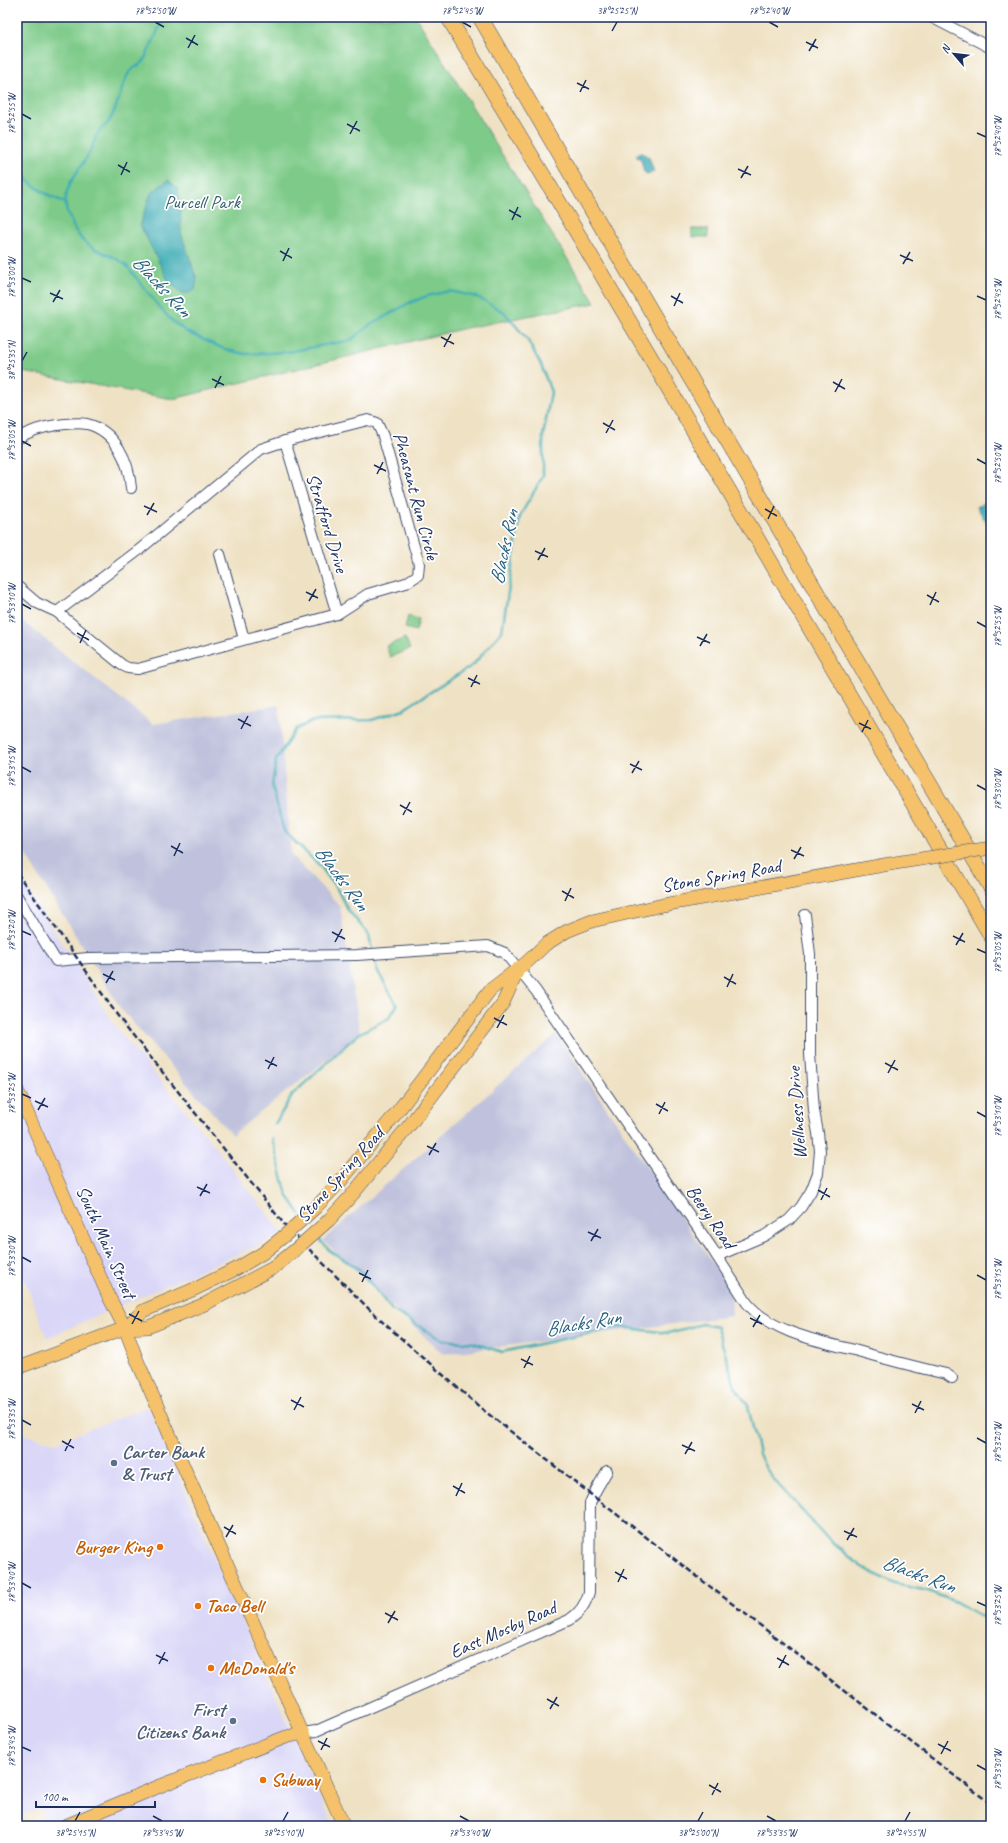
<svg xmlns="http://www.w3.org/2000/svg" width="1008" height="1843" font-family="Caveat,sans-serif">
<style>
.built{fill:#d9d6f7}
.industrial{fill:#c0c2dd}
.green{fill:#7ecb89;stroke:#4c7d74}
.water{fill:#3aabb4;stroke:#2a6d89}
.lines{fill:none;stroke-linecap:round;stroke-linejoin:round}
.stream{stroke:#3aabb4;stroke-width:2.5}
.minor-casing{stroke:#3b4a6d;stroke-width:12}
.major-casing{stroke:#3b4a6d;stroke-width:14}
.highway-casing{stroke:#3b4a6d;stroke-width:16}
.minor{stroke:#fff;stroke-width:10}
.major{stroke:#f5c16b;stroke-width:13}
.highway{stroke:#f5c16b;stroke-width:15}
.rail{stroke:#1b2f5e;stroke-width:2.5;stroke-dasharray:6 3;stroke-linecap:butt}
.major-bridge-casing{stroke:#3b4a6d;stroke-width:14;stroke-linecap:butt}
.major-bridge{stroke:#f5c16b;stroke-width:13}
.ticks{fill:none;stroke:#1b2f5e;stroke-width:1.5}
.service-dot{fill:#5c6f8a;stroke:#fff;stroke-width:1.5}
.food-dot{fill:#e8710a;stroke:#fff;stroke-width:1.5}
.labels{text-anchor:middle;dominant-baseline:central;stroke-width:3.5;stroke-linejoin:round;paint-order:stroke}
.park-label{font-size:19px;fill:#395e6b;stroke:#fff}
.street-label{font-size:19px;fill:#1b2f5e;stroke:#fff}
.service-label{font-size:19px;font-weight:bold;fill:#4e5e75;stroke:#fff;text-anchor:start}
.food-label{font-size:19px;font-weight:bold;fill:#c56008;stroke:#fff;text-anchor:start}
.water-label{font-size:20px;font-style:italic;fill:#276180;stroke:#fff}
.neatline{fill:none;stroke:#1b2f5e;stroke-width:1.5}
.ticks-label{font-size:10px;text-anchor:middle;fill:#1b2f5e}
</style>
<rect width="100%" height="100%" fill="#fff"/>
<filter id="ink" filterUnits="userSpaceOnUse"><feTurbulence type="fractalNoise" baseFrequency=".025" numOctaves="2"/><feDisplacementMap in="SourceGraphic" scale="8" xChannelSelector="R" yChannelSelector="G"/><feConvolveMatrix kernelMatrix="1 2 1 2 8 2 1 2 1" color-interpolation-filters="sRGB"/></filter>
<filter id="wash" filterUnits="userSpaceOnUse"><feTurbulence type="fractalNoise" baseFrequency=".012" numOctaves="4" result="noise"/><feDisplacementMap in="SourceGraphic" scale="16" xChannelSelector="R" yChannelSelector="G"/><feGaussianBlur stdDeviation="0.9" result="paint"/><feColorMatrix in="noise" values="0 0 0 0 0 0 0 0 0 0 0 0 0 0 0 0 0 1.4 0 .05"/><feComposite in="paint" operator="in"/></filter>
<g filter="url(#wash)">
<rect width="100%" height="100%" fill="#efe2c4"/>
<g class="built">
<polygon points="17,874 118,1030 216,1148 283,1234 47,1338 17,1261"/>
<polygon points="148,1407 333,1826 46,1826 39,1809 17,1817 17,1432 54,1443"/>
</g>
<g class="industrial">
<polygon points="17,617 153,724 279,705 291,855 340,906 360,1033 232,1135 121,1009 17,841"/>
<polygon points="556,1034 731,1290 732,1316 443,1354 323,1240"/>
</g>
<g class="green">
<polygon points="17,17 416,17 595,303 466,328 173,399 17,371"/>
<rect x="692" y="229" width="16" height="8"/>
<polygon points="408,616 419,619 416,631 405,628"/>
<polygon points="405,638 410,649 390,657 386,646"/>
</g>
<g class="water">
<polygon points="638,153 642,153 649,157 654,172 647,174 644,172 641,160 636,156"/>
<polygon points="168,180 177,188 180,200 181,233 197,280 195,290 190,293 182,293 169,282 140,225 151,193"/>
<polygon points="987,501 991,507 991,524 988,525 977,507"/>
</g>
<g class="lines">
<g class="stream">
<path d="M17,169C31,185 44,195 65,202L67,212L74,228L82,240L93,248L117,259L126,265L160,308L171,320L187,332L224,349L245,354L287,352L351,340L370,325L409,303L427,296L450,291L477,297L504,312L527,339L541,365L551,392L543,436V476L520,516L502,631L473,665L404,709L372,720L313,721L296,729L276,760L272,786L284,831L321,867L337,889L348,910L369,935L372,951"/>
<path d="M65,202C69,177 78,174 89,153C93,146 95,138 99,131C101,127 106,126 108,123C118,108 120,90 128,74C132,68 139,66 144,61L164,17"/>
<polyline points="275,1124 292,1095 348,1043 360,1033 389,1018 397,1005 377,970 374,957"/>
<polyline points="272,1138 287,1195 301,1215"/>
<polyline points="317,1237 330,1251 359,1269 392,1310 442,1340 474,1343 502,1352 619,1327 668,1333 702,1324 717,1327 735,1386 748,1406 759,1454 765,1467 774,1480 828,1539 862,1567 895,1584 928,1591 956,1602 984,1618 991,1624"/>
</g>
</g>
</g>
<g filter="url(#ink)">
<g class="lines">
<defs>
<g id="minor">
<polyline points="931,17 991,48"/>
<polygon points="368,420 377,423 383,436 419,564 418,575 406,583 368,594 337,614 138,669 128,668 122,665 57,612 139,550 261,449 285,441"/>
<path d="M17,439C29,431 42,427 57,425C67,424 77,422 87,424C116,431 129,462 131,488"/>
<polyline points="285,441 337,614"/>
<polyline points="220,554 244,639"/>
<polyline points="17,586 37,603 57,612"/>
<path d="M17,896L56,961L88,958L357,955L488,946L505,953L536,991L555,1019L711,1247L747,1303C772,1333 819,1341 854,1350C885,1359 916,1367 946,1374L952,1378"/>
<polyline points="717,1256 764,1236 789,1220 801,1207 811,1191 818,1173 820,1151 818,1133 814,1111 810,1054 810,954 805,915"/>
<path d="M303,1733L316,1731L569,1620C580,1613 586,1604 589,1592L590,1503L596,1490L607,1471"/>
</g>
<g id="major">
<polyline points="17,1090 109,1297 125,1328 137,1360 189,1479 344,1826"/>
<polyline points="338,1184 398,1111 490,990 526,963 546,944 567,931 592,921 663,905 895,863"/>
<polyline points="351,1196 412,1122 503,1003 518,970"/>
<polyline points="125,1328 143,1311 197,1288 236,1269 263,1253 283,1237"/>
<polyline points="17,1368 125,1328 148,1327 205,1304 273,1268 295,1250"/>
<polyline points="65,1826 160,1786 286,1737 303,1733"/>
</g>
<g id="highway">
<polyline points="448,17 549,185 991,936"/>
<polyline points="480,17 608,238 991,888"/>
</g>
</defs>
<use href="#minor" class="minor-casing"/>
<use href="#major" class="major-casing"/>
<use href="#highway" class="highway-casing"/>
<use href="#minor" class="minor"/>
<use href="#major" class="major"/>
<use href="#highway" class="highway"/>
<polyline class="rail" points="17,873 120,1019 284,1224 378,1318 482,1409 593,1496 991,1804"/>
<defs>
<g id="major-bridge">
<polyline points="895,863 991,848"/>
<polyline points="283,1237 316,1207 338,1184"/>
<polyline points="295,1250 329,1220 351,1196"/>
</g>
</defs>
<use href="#major-bridge" class="major-bridge-casing"/>
<use href="#major-bridge" class="major-bridge"/>
</g>
</g>
<path class="ticks" d="M155,22L164,27M462,22L471,27M769,22L778,27M612,31L617,22M186,38L198,45M806,42L818,48M188,48L195,35M809,51L816,39M577,83L589,89M580,92L586,80M22,114L31,119M347,124L360,131M977,133L986,137M350,134L357,121M118,165L130,172M738,169L751,175M121,175L127,162M741,178L748,166M509,210L521,217M512,220L518,207M280,251L292,258M900,255L913,261M283,261L289,248M903,264L910,252M22,278L31,282M50,293L63,299M671,296L683,303M977,296L986,300M53,302L60,290M674,306L680,293M441,337L454,344M444,347L451,334M22,361L27,352M212,379L224,385M833,382L845,389M215,388L221,376M835,392L842,379M603,423L615,430M606,433L613,420M22,441L31,446M977,459L986,464M374,465L386,471M377,474L383,462M144,506L157,512M765,509L777,516M147,515L154,503M768,519L774,506M535,551L548,557M538,560L545,548M306,592L318,598M927,595L939,602M309,601L316,589M22,604L31,609M930,605L936,592M977,622L986,627M77,633L89,640M697,637L710,643M80,643L86,630M700,646L707,634M468,678L480,684M471,687L477,675M238,719L251,726M859,723L871,729M241,729L248,716M862,732L868,720M630,764L642,770M22,767L31,772M632,773L639,761M977,785L986,790M400,805L412,812M403,815L410,802M171,846L183,853M791,850L804,856M174,856L180,843M794,859L801,847M562,891L574,898M565,901L571,888M22,931L31,935M332,932L345,939M953,936L965,942M335,942L342,929M956,945L963,933M977,949L986,953M103,974L115,980M724,977L736,984M106,983L113,971M727,987L733,974M494,1018L507,1025M497,1028L504,1015M265,1060L277,1066M885,1063L898,1070M268,1069L274,1057M888,1073L895,1060M22,1094L31,1098M35,1101L48,1107M656,1104L668,1111M38,1110L45,1098M977,1112L986,1117M659,1114L665,1102M427,1146L439,1152M429,1155L436,1143M197,1187L210,1193M818,1190L830,1197M200,1196L207,1184M821,1200L827,1188M588,1232L601,1238M591,1241L598,1229M22,1257L31,1262M359,1273L371,1279M977,1275L986,1280M362,1282L368,1270M129,1314L142,1321M750,1318L762,1324M132,1324L139,1311M753,1327L760,1315M521,1359L533,1365M524,1368L530,1356M291,1400L304,1407M912,1404L924,1410M294,1410L301,1397M915,1413L921,1401M22,1420L31,1425M977,1438L986,1443M62,1441L74,1448M682,1445L695,1451M65,1451L71,1439M685,1454L692,1442M453,1486L465,1493M456,1496L462,1483M224,1527L236,1534M844,1531L857,1537M226,1537L233,1525M847,1540L854,1528M615,1572L627,1579M618,1582L624,1569M22,1583L31,1588M977,1602L986,1606M385,1613L398,1620M388,1623L395,1611M156,1655L168,1661M777,1658L789,1665M159,1664L165,1652M779,1668L786,1655M547,1699L559,1706M550,1709L557,1697M318,1741L330,1747M938,1744L951,1751M22,1747L31,1751M321,1750L327,1738M941,1754L948,1741M977,1765L986,1770M709,1785L721,1792M712,1795L718,1783M153,1816L162,1821M460,1816L469,1821M767,1816L776,1821M75,1821L80,1812M283,1821L288,1812M698,1821L703,1812M905,1821L910,1812"/>
<g class="service-dot">
<circle cx="114" cy="1463" r="4"/>
<circle cx="233" cy="1721" r="4"/>
</g>
<g class="food-dot">
<circle cx="160" cy="1547" r="4"/>
<circle cx="198" cy="1606" r="4"/>
<circle cx="211" cy="1668" r="4"/>
<circle cx="263" cy="1780" r="4"/>
</g>
<g class="labels">
<g class="park-label">
<text x="202" y="202">Purcell Park</text>
</g>
<g class="street-label">
<text transform="translate(416 496) rotate(75)">Pheasant Run Circle</text>
<text transform="translate(327 523) rotate(73)">Stratford Drive</text>
<text transform="translate(721 876) rotate(-10)">Stone Spring Road</text>
<text transform="translate(797 1113) rotate(-94)">Wellness Drive</text>
<text transform="translate(340 1175) rotate(-48)">Stone Spring Road</text>
<text transform="translate(711 1217) rotate(56)">Beery Road</text>
<text transform="translate(106 1242) rotate(66)">South Main Street</text>
<text transform="translate(503 1630) rotate(-24)">East Mosby Road</text>
</g>
<g class="service-label">
<text x="122" y="1452">Carter Bank<tspan x="122" dy="22">&amp; Trust</tspan></text>
<text x="225" y="1710" text-anchor="end">First<tspan x="225" dy="22">Citizens Bank</tspan></text>
</g>
<g class="food-label">
<text x="152" y="1547" text-anchor="end">Burger King</text>
<text x="206" y="1606">Taco Bell</text>
<text x="219" y="1668">McDonald's</text>
<text x="271" y="1780">Subway</text>
</g>
<g class="water-label">
<text transform="translate(162 286) rotate(47)">Blacks Run</text>
<text transform="translate(504 547) rotate(-78)">Blacks Run</text>
<text transform="translate(342 878) rotate(53)">Blacks Run</text>
<text transform="translate(583 1323) rotate(-10)">Blacks Run</text>
<text transform="translate(919 1574) rotate(20)">Blacks Run</text>
</g>
</g>
<rect width="1008" height="1843" fill="none" stroke="#fff" stroke-width="44"/>
<g transform="translate(954 54) rotate(298)" stroke="#ffffff" stroke-width="3" paint-order="stroke">
<path d="M0-3L7 15L0 10L-7 15Z" fill="#1b2f5e"/>
<text y="-6" font-size="11" font-weight="bold" text-anchor="middle" fill="#1b2f5e">N</text>
</g>
<path d="M36 1801v6h119v-6" fill="none" stroke="#1b2f5e" stroke-width="2"/>
<text x="42" y="1801" font-size="12" fill="#1b2f5e" stroke="#ffffff" stroke-width="3" paint-order="stroke">100 m</text>
<rect x="22" y="22" width="964" height="1799" class="neatline"/>
<g class="ticks-label">
<text x="155" y="14">78°52'50"W</text>
<text x="462" y="14">78°52'45"W</text>
<text x="617" y="14">38°25'25"N</text>
<text x="769" y="14">78°52'40"W</text>
<text transform="translate(11 114) rotate(-90)" y="4">78°52'55"W</text>
<text transform="translate(997 137) rotate(-90)" y="4">78°52'40"W</text>
<text transform="translate(11 278) rotate(-90)" y="4">78°53'00"W</text>
<text transform="translate(997 300) rotate(-90)" y="4">78°52'45"W</text>
<text transform="translate(11 361) rotate(-90)" y="4">38°25'35"N</text>
<text transform="translate(11 441) rotate(-90)" y="4">78°53'05"W</text>
<text transform="translate(997 464) rotate(-90)" y="4">78°52'50"W</text>
<text transform="translate(11 604) rotate(-90)" y="4">78°53'10"W</text>
<text transform="translate(997 627) rotate(-90)" y="4">78°52'55"W</text>
<text transform="translate(11 767) rotate(-90)" y="4">78°53'15"W</text>
<text transform="translate(997 790) rotate(-90)" y="4">78°53'00"W</text>
<text transform="translate(11 931) rotate(-90)" y="4">78°53'20"W</text>
<text transform="translate(997 953) rotate(-90)" y="4">78°53'05"W</text>
<text transform="translate(11 1094) rotate(-90)" y="4">78°53'25"W</text>
<text transform="translate(997 1117) rotate(-90)" y="4">78°53'10"W</text>
<text transform="translate(11 1257) rotate(-90)" y="4">78°53'30"W</text>
<text transform="translate(997 1280) rotate(-90)" y="4">78°53'15"W</text>
<text transform="translate(11 1420) rotate(-90)" y="4">78°53'35"W</text>
<text transform="translate(997 1443) rotate(-90)" y="4">78°53'20"W</text>
<text transform="translate(11 1583) rotate(-90)" y="4">78°53'40"W</text>
<text transform="translate(997 1606) rotate(-90)" y="4">78°53'25"W</text>
<text transform="translate(11 1747) rotate(-90)" y="4">78°53'45"W</text>
<text transform="translate(997 1770) rotate(-90)" y="4">78°53'30"W</text>
<text x="75" y="1836">38°25'15"N</text>
<text x="162" y="1836">78°53'45"W</text>
<text x="283" y="1836">38°25'10"N</text>
<text x="469" y="1836">78°53'40"W</text>
<text x="698" y="1836">38°25'00"N</text>
<text x="776" y="1836">78°53'35"W</text>
<text x="905" y="1836">38°24'55"N</text>
</g>
</svg>
